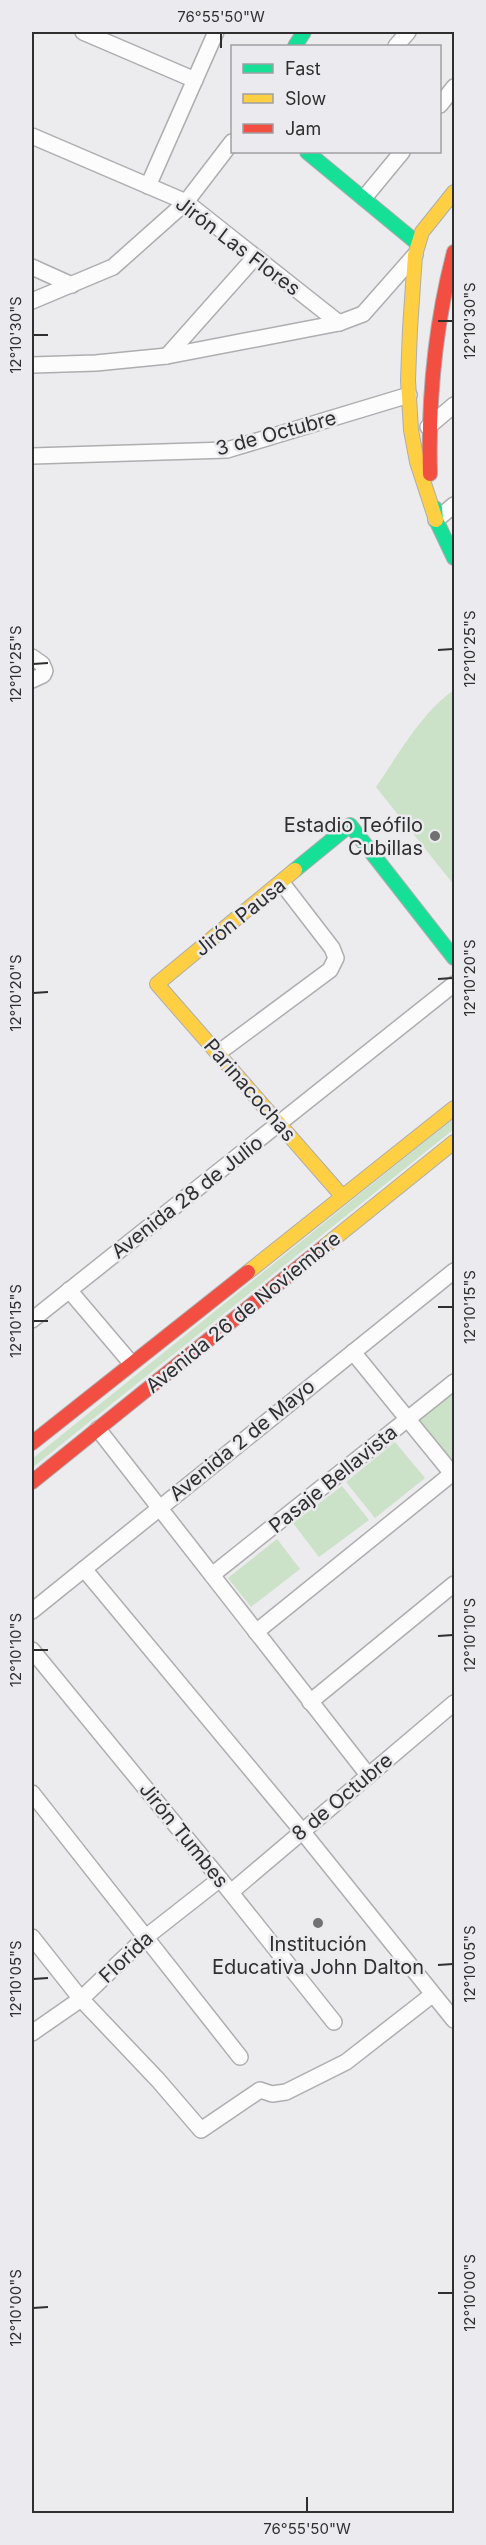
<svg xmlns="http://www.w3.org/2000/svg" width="486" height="2545" font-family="Inter,sans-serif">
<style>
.green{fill:#cbe1c8}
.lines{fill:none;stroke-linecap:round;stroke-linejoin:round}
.street-casing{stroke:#aeadaf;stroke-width:18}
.fast-casing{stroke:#aeadaf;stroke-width:16}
.slow-casing{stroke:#aeadaf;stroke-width:16}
.jam-casing{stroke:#aeadaf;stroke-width:16}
.street{stroke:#fcfcfc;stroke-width:15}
.fast{stroke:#16e098;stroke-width:14}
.slow{stroke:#ffcf43;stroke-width:14}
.jam{stroke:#f24e42;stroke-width:14}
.ticks{fill:none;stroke:#2f2f30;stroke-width:2}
.poi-dot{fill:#717172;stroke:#ebeaee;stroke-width:2}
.labels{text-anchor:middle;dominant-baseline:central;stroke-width:5;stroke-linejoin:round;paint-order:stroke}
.street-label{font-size:20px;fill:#2f2f30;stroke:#ebeaee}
.poi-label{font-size:20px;fill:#2f2f30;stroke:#ebeaee;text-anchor:end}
.neatline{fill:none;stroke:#2f2f30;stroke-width:2}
.ticks-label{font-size:15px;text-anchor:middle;fill:#2f2f30}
</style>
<rect width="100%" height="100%" fill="#ecebed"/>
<g class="green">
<path d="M454,690V885L376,787C399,754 421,713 454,690Z"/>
<polygon points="454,1118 454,1129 32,1468 32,1459"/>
<polygon points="454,1391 454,1464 450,1468 414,1424"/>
<polygon points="395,1442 425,1478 375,1518 346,1482"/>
<polygon points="342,1486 369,1520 319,1557 293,1523"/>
<polygon points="277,1539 300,1569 251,1607 228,1578"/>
</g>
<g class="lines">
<defs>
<g id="street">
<polyline points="83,32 195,80"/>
<polyline points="396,46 408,32"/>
<polyline points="440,105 454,87"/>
<polyline points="32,136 186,202 339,323"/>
<polyline points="148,186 216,32"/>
<polyline points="364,198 402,152"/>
<polyline points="32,267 72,285"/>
<polyline points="32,301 113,267 186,202 232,142"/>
<polyline points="167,356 255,257"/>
<polyline points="32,365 96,363 167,356 339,323 363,314 415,255"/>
<polyline points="428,427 454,405"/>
<polyline points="32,456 227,450 409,395"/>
<polyline points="436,520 454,505"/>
<polyline points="32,657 42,664 45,671 43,675 32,680"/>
<polyline points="218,1053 330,970 336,958 332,948 282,883"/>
<polyline points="69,1290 131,1363"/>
<polyline points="32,1320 454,984"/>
<polyline points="353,1352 454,1476"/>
<polyline points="98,1429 368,1775"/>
<polyline points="84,1569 302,1831 454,2020"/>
<polyline points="212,1575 454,1382"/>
<polyline points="32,1611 454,1271"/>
<polyline points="256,1632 454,1472"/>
<polyline points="32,1650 220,1879 334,2022"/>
<polyline points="310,1702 454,1584"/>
<polyline points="32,1793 240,2057"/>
<polyline points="231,1892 454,1703"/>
<polyline points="32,1937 81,1999 158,2080 201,2130 260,2090 272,2094 286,2092 346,2062 432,1995"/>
<polyline points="32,2033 81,1999 146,1937 220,1879"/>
</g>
<g id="fast">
<polyline points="295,46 304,32"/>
<polyline points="307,152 417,243"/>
<polyline points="435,508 436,520 454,558"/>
<polyline points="295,870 350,825 454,958"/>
</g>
<g id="slow">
<polyline points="436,520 417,462 411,430 408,380 410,329 415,255 422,232 454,192"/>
<polyline points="295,870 157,984 342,1196"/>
<polyline points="325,1246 454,1142"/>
<polyline points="248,1272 454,1108"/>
</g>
<g id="jam">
<path d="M430,474C428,398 435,325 454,252"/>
<polyline points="32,1443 248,1272"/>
<polyline points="32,1482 325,1246"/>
</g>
</defs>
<use href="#street" class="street-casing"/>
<use href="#fast" class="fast-casing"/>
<use href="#slow" class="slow-casing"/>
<use href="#jam" class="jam-casing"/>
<use href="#street" class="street"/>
<use href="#fast" class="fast"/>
<use href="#slow" class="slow"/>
<use href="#jam" class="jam"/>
</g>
<path class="ticks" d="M221,33V48M438,321H453M33,335H48M438,650L453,649M33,664L48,663M438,979L453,978M33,993L48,992M438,1307H453M33,1321H48M438,1636L453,1635M33,1650H48M438,1965L453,1964M33,1979L48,1978M438,2293H453M33,2308L48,2307M307,2497V2512"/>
<g class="poi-dot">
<circle cx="435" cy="836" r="6"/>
<circle cx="318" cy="1923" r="6"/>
</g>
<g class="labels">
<g class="street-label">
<text transform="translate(238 246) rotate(37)">Jirón Las Flores</text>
<text transform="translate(276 433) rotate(-15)">3 de Octubre</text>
<text transform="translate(240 917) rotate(-39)">Jirón Pausa</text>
<text transform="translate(250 1090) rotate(49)">Parinacochas</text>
<text transform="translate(187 1197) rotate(-38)">Avenida 28 de Julio</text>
<text transform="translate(243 1312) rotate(-39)">Avenida 26 de Noviembre</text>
<text transform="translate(242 1440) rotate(-39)">Avenida 2 de Mayo</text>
<text transform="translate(333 1479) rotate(-39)">Pasaje Bellavista</text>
<text transform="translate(342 1797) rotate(-40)">8 de Octubre</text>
<text transform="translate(184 1835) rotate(51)">Jirón Tumbes</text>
<text transform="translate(126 1957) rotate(-43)">Florida</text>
</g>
<g class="poi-label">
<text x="423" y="825">Estadio Teófilo<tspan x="423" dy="23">Cubillas</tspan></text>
<text x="318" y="1944" text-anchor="middle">Institución<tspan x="318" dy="23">Educativa John Dalton</tspan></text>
</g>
</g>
<rect width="486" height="2545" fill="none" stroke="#ebeaee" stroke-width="66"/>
<rect x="231" y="45" width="210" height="108" fill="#ebeaee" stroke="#a09fa2" stroke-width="1.5"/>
<rect x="243" y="64" width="30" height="9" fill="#16e098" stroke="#a09fa2" stroke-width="1.5"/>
<text x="285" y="75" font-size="18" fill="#2f2f30">Fast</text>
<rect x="243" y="94" width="30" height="9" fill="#ffcf43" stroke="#a09fa2" stroke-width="1.5"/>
<text x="285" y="105" font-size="18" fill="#2f2f30">Slow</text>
<rect x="243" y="124" width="30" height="9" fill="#f24e42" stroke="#a09fa2" stroke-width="1.5"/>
<text x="285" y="135" font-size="18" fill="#2f2f30">Jam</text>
<rect x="33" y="33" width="420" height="2479" class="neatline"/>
<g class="ticks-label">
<text x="221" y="22">76°55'50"W</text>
<text transform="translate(470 321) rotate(-90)" y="5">12°10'30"S</text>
<text transform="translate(16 335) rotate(-90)" y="5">12°10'30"S</text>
<text transform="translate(470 649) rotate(-90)" y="5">12°10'25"S</text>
<text transform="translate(16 664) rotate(-90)" y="5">12°10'25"S</text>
<text transform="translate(470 978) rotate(-90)" y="5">12°10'20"S</text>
<text transform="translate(16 993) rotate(-90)" y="5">12°10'20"S</text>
<text transform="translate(470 1307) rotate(-90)" y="5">12°10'15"S</text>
<text transform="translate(16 1321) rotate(-90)" y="5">12°10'15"S</text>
<text transform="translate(470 1635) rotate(-90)" y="5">12°10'10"S</text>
<text transform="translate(16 1650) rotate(-90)" y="5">12°10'10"S</text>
<text transform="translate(470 1964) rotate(-90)" y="5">12°10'05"S</text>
<text transform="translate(16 1979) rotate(-90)" y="5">12°10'05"S</text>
<text transform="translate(470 2293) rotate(-90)" y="5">12°10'00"S</text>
<text transform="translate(16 2308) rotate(-90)" y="5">12°10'00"S</text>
<text x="307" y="2534">76°55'50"W</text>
</g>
</svg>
